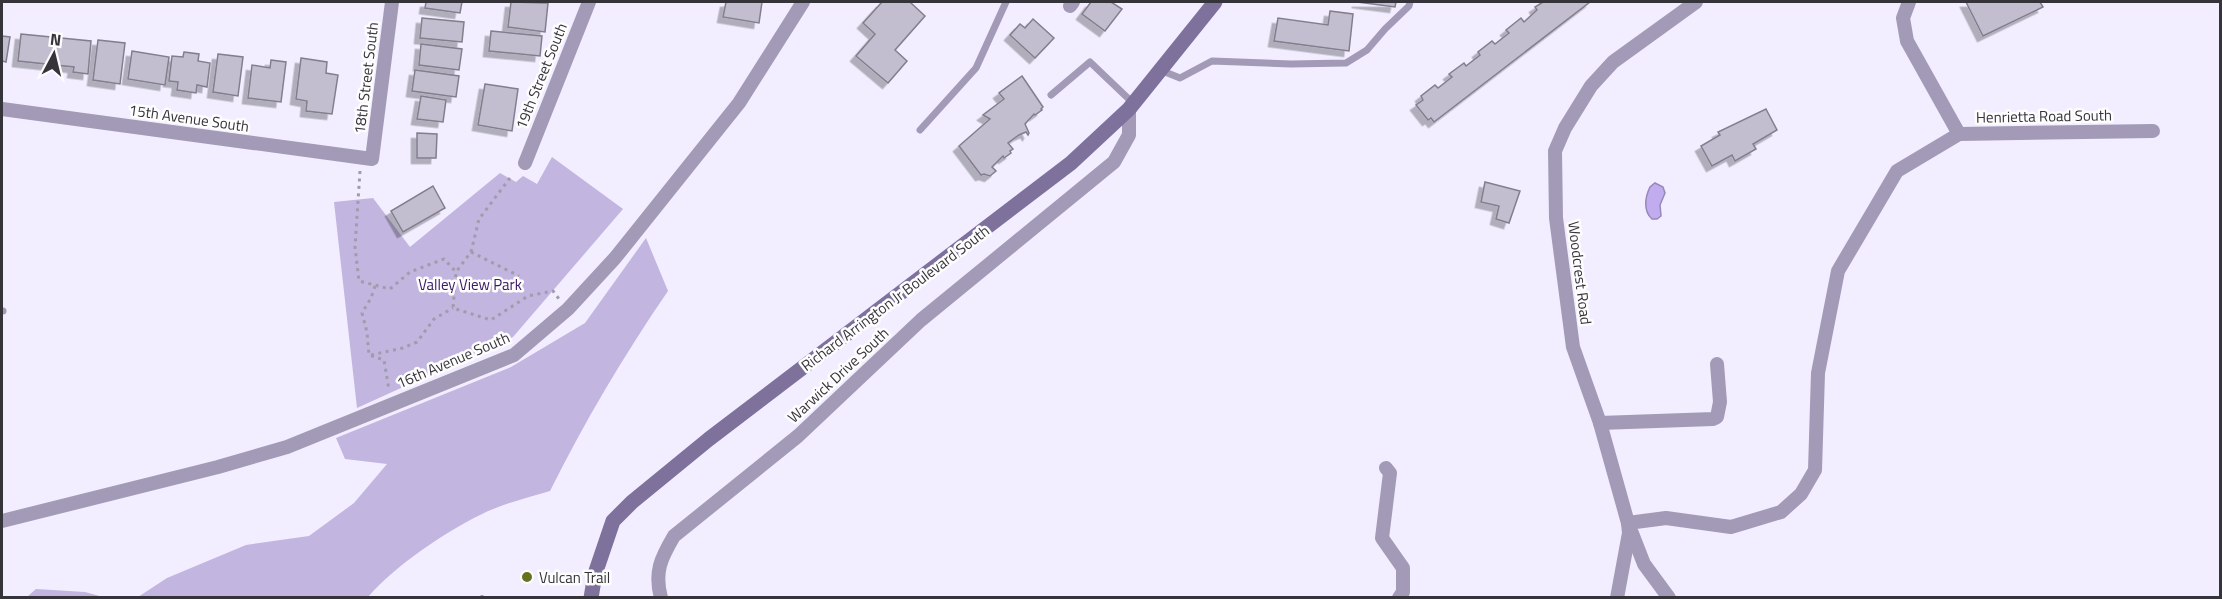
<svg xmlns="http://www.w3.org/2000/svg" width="2222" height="599" font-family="'Titillium Web',sans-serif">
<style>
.green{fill:#c2b5df}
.water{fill:#c1acef;stroke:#9788b9;stroke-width:1.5}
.building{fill:#c3becf;stroke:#837e8e;stroke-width:1.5;filter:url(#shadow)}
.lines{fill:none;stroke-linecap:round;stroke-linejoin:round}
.path{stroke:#a09caa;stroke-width:3;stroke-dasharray:3 4.5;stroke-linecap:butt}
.lane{stroke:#a39ab8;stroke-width:7}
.street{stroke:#a39ab8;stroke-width:14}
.secondary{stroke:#7e719b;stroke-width:15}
.poi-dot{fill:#657320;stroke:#fdfdfd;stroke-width:2}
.labels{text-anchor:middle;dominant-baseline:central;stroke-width:5;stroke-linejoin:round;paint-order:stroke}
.street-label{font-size:15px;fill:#36343b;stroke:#fdfdfd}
.park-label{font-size:15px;fill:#3b1866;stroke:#fdfdfd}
.poi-label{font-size:15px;fill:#36343b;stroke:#fdfdfd;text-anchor:start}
</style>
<defs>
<filter id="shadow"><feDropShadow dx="-5.5" dy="5.5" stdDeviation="0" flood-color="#0004"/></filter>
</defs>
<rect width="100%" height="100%" fill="#f2edff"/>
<g class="green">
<polygon points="552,157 623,209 513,337 357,408 334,202 373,198 410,247 500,173 516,182 523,176 537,184"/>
<path d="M646,238L668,291C624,355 585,421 550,491C527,498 501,504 480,515C443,533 394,567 368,597H138L167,578L246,545L309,536L354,503L387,464L345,459L336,438L511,367L585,323Z"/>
<polygon points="36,589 85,592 103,597 27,597"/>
</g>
<path class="water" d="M1655,183L1663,187L1665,193L1660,205L1661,216L1657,219H1652C1643,211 1645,197 1650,187Z"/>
<g class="building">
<polygon points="426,2 462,2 460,13 425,8"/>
<polygon points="511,2 548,3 545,32 508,27"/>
<polygon points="726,2 762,2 759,23 723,17"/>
<polygon points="882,2 912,2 911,3 925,16 895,50 907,61 888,83 856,56 875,34 863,23"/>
<polygon points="1091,2 1111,2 1122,9 1105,31 1082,14"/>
<polygon points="1357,2 1396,2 1395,7"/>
<polygon points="1543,2 1590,2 1434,122 1431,118 1428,120 1416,105 1423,100 1421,96 1435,85 1438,88 1452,77 1449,74 1464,63 1466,66 1480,55 1478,52 1492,41 1495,44 1509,33 1506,30 1521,18 1524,22 1537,10 1535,7"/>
<polygon points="1966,2 2040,2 2043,7 1983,36"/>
<polygon points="1330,11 1353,14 1349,51 1274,41 1278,18 1328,25"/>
<polygon points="422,18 464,22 462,42 420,38"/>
<polygon points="1033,19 1054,38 1035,58 1010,35 1020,24 1025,28"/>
<polygon points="491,31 542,36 540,56 489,51"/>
<polygon points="21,34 91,41 88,74 73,72 74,67 18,61"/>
<polygon points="2,36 10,37 6,62 2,61"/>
<polygon points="98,40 125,43 120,84 93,80"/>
<polygon points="421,44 462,49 459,70 419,65"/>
<polygon points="132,51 169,57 165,85 128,79"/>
<polygon points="184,52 199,54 198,61 210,63 207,87 197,85 196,93 177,90 178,82 169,81 172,56 183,57"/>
<polygon points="218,54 243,57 238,96 213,92"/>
<polygon points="301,58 327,62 326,73 338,75 332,114 306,111 307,101 296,99"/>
<polygon points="271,60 286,62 281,102 248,98 252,65 270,68"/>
<polygon points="415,70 459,76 456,97 412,91"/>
<polygon points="1022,76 1043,107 1041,109 1042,110 1035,115 1034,114 1025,124 1029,133 1028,135 1026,132 1019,135 1008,143 1013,149 1010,151 1011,153 1004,158 1003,156 992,167 996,171 990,176 984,174 981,175 959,146 990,119 983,115 1004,99 999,93"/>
<polygon points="485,84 518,89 512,131 478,125"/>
<polygon points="421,96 446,100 443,122 417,119"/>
<polygon points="1766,109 1777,130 1753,144 1756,149 1735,161 1732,155 1712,166 1701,146 1720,135 1718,132"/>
<polygon points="417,133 437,134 436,158 417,158"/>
<polygon points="1485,182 1520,191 1509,223 1496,219 1499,206 1481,202"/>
<polygon points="433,186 445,208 403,232 391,211"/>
</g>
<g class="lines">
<g class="path">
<polyline points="360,171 355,247 359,281 390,289 410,272 444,259 456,272"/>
<polyline points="510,178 479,219 471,252 456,272 453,308 491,320 528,296 553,291 559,299"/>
<polyline points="471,252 519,276"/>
<polyline points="375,286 371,298 362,313 367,332 369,355 384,360 389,390"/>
<polyline points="371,355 403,348 417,342 434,319 453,308"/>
<polyline points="482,598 482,594"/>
</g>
<g class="lane">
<polyline points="1160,70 1180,78 1212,61 1291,64 1346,63 1367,50 1385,29 1409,6 1410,2"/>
<polyline points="1051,95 1090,62 1133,103"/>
<polyline points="920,130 976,68 1006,2"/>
<polyline points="2,311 3,311"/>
</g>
<g class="street">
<polyline points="1909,2 1903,18 1907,41 1959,134"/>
<polyline points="1070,6 1073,2"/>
<polyline points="2,109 372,159 392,2"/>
<polyline points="525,163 589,2"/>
<polyline points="1600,423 1713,419 1717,417 1720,402 1717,364"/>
<polyline points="1386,468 1390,473 1382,538 1403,568 1403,592 1399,598"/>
<polyline points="2,521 218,467 287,447 514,355 568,309 615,258 739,103 803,2"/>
<path d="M661,598C654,572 661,558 674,536L798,436L921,320L1114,162L1129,135V109"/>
<polyline points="1617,598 1629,533 1628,523 1600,423 1573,347 1556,218 1555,151 1565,128 1591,86 1613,62 1696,2"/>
<polyline points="1669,598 1644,564 1628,523 1666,518 1731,527 1781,512 1801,494 1815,470 1818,373 1838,271 1897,171 1959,134 2153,131"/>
</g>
<polyline class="secondary" points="591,598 595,574 613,521 632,502 709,439 1071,163 1129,109 1215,2"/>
</g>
<circle class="poi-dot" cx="527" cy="577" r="6"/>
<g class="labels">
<g class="street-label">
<text transform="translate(541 76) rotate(-68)">19th Street South</text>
<text transform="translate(366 78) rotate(-83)">18th Street South</text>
<text transform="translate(2044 116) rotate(-1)">Henrietta Road South</text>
<text transform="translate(189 118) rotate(8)">15th Avenue South</text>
<text transform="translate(1580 273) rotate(83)">Woodcrest Road</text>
<text transform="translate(895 298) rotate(-37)">Richard Arrington Jr Boulevard South</text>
<text transform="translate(453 360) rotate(-23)">16th Avenue South</text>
<text transform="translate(838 375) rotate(-43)">Warwick Drive South</text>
</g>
<g class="park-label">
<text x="470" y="284">Valley View Park</text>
</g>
<g class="poi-label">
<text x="539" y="577">Vulcan Trail</text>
</g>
</g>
<rect width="2222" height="599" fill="none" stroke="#36343b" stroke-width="6"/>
<g transform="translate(54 54) rotate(7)" stroke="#fdfdfd" stroke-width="4.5" paint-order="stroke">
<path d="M0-4.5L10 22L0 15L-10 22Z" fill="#36343b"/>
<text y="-9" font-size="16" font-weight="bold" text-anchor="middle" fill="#36343b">N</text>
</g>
</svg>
